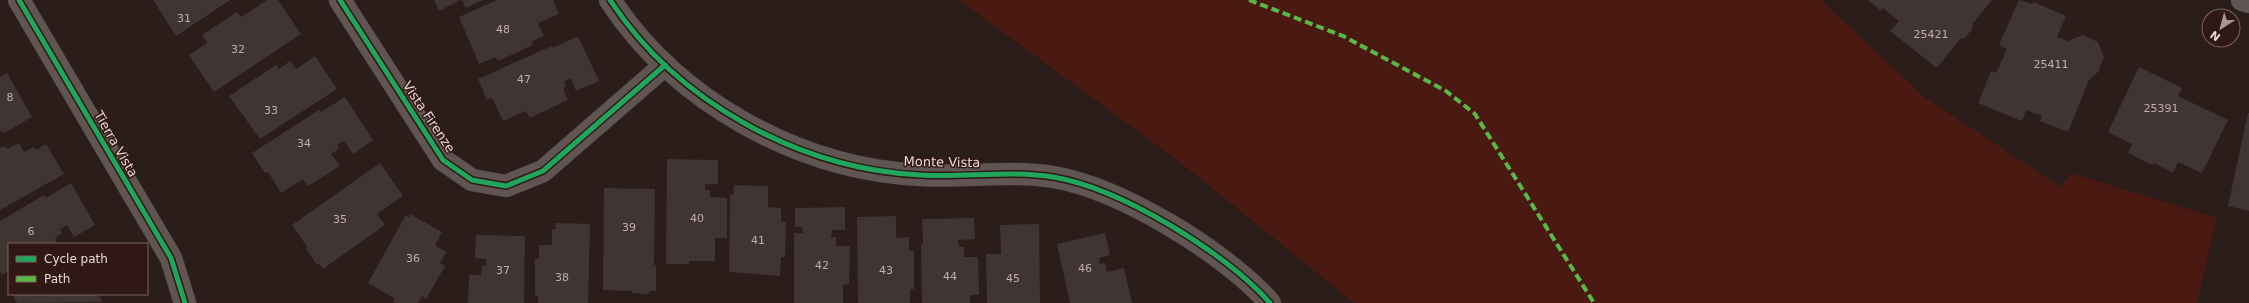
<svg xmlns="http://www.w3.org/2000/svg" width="2249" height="303" font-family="'DejaVu Sans',sans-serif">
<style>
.green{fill:#4a1911}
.building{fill:#403532}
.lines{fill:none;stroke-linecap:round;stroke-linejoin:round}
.minor-casing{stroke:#453a37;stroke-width:23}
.minor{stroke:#615553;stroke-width:22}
.quiet{stroke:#58b947;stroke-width:4;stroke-dasharray:8 4;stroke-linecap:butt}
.cycleway-casing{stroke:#301814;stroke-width:8}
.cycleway{stroke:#20a55d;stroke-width:5}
.labels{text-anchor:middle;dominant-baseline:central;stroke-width:3;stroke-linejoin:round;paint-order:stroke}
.number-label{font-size:11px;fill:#bfafac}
.street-label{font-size:13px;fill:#e9d8d4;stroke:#301814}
</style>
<rect width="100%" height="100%" fill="#2a1d1a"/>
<polygon class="green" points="959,0 1821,0 1923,96 2061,187 2071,173 2217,218 2197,303 1354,303 1181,163"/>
<g class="building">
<polygon points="153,0 230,0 176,36"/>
<polygon points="267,0 278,0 301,34 214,92 189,55 207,43 202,35 237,12 241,17"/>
<polygon points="434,0 461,0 439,11"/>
<polygon points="462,0 483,0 466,8"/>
<polygon points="497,0 553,0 559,14 538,23 544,36 531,42 533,45 498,61 496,57 479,64 459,17"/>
<polygon points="1868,0 1992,0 1973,23 1972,29 1965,38 1960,39 1937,68 1890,31 1899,21 1883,8 1881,11"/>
<polygon points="2019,0 2033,4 2034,2 2066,16 2057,37 2068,41 2083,35 2098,42 2104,57 2098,72 2089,80 2068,132 2040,121 2042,116 2026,110 2022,121 1978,103 1991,71 1996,73 2007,49 1999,45"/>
<polygon points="578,36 599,81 576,91 571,78 564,82 566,87 563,88 568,100 530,118 526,111 503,121 492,98 487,100 478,79 552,46 553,48"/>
<polygon points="315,56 337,89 260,139 229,96 276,65 279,69 290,61 296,69"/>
<polygon points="2139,67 2182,88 2178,96 2228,120 2202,173 2178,162 2173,173 2154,163 2152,165 2128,153 2132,144 2108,132"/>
<polygon points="7,73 32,117 4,133 2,131 0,132 0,77"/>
<polygon points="345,97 373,140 353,154 344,141 337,145 339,149 331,154 340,166 308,186 303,179 281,193 268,172 265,173 252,153 319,110 321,112"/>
<polygon points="2248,113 2249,113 2249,211 2228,206"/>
<polygon points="19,143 24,152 34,147 36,150 46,144 64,174 0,210 0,148 5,146 7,149"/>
<polygon points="667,159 718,160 718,184 705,184 705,190 710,190 710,197 727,198 727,238 715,238 715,261 689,261 689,264 666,264"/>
<polygon points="380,163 403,196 377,214 385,225 323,269 319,263 317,265 306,249 308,248 292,225"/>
<polygon points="71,183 95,225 74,237 67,225 60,229 62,233 55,238 58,244 9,244 9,271 2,275 0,271 0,221 44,195 46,198"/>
<polygon points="734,185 768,186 768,207 781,208 781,222 786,222 785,257 781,257 780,276 729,272 730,195 733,195"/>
<polygon points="604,188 655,189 654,265 656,265 656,291 650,291 649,294 631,293 632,291 603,290"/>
<polygon points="845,207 845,230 832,230 831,237 836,237 836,246 850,246 849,284 843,285 843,303 794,303 794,233 803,233 802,227 795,227 795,208"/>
<polygon points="410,214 442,232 435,245 446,252 440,263 445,266 426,299 422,296 418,303 396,303 393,301 394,298 368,283 406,215 409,217"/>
<polygon points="896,216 896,238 909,237 909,251 914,251 914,289 910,289 910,303 858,303 857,217"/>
<polygon points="974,218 975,239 958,240 959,247 964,247 964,257 978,257 979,295 970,295 970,303 922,303 921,244 923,244 922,219"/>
<polygon points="555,223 590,224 588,303 538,303 538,296 535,295 535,259 539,259 539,245 552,245 552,229 556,229"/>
<polygon points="1039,224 1040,303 987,303 986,254 1001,254 1000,225"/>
<polygon points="1105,233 1110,255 1099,258 1100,264 1105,263 1107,272 1124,268 1132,303 1070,303 1057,244"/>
<polygon points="476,235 525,236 524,303 468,303 469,275 481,275 482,266 486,266 486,259 475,258"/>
<polygon points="12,294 98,294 102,302 17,303"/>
</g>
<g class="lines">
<defs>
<g id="minor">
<polyline points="19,0 171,258 185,303"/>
<polyline points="340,0 443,160 472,180 506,186 543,171 665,65"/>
<path d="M610,0C677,102 799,169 920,175C964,178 1008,170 1053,177C1120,188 1225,252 1270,303"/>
<polyline points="2242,0 2249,2"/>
</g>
</defs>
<use href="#minor" class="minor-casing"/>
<use href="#minor" class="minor"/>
<polyline class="quiet" points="1249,0 1343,36 1446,91 1475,114 1594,303"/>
<defs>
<g id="cycleway">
<polyline points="19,0 171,258 185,303"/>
<polyline points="340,0 443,160 472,180 506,186 543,171 665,65"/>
<path d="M610,0C677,102 799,169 920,175C964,178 1008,170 1053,177C1120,188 1225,252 1270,303"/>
</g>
</defs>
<use href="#cycleway" class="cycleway-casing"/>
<use href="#cycleway" class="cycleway"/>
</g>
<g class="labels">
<g class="number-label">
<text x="184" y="18">31</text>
<text x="503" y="29">48</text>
<text x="1931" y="34">25421</text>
<text x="238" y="49">32</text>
<text x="2051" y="64">25411</text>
<text x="524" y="79">47</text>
<text x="10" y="97">8</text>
<text x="2161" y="108">25391</text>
<text x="271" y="110">33</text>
<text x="304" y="143">34</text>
<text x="697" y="218">40</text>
<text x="340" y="219">35</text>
<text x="629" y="227">39</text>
<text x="31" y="231">6</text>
<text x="758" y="240">41</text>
<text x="413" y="258">36</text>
<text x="822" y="265">42</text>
<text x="1085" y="268">46</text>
<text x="503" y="270">37</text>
<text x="886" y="270">43</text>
<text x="950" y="276">44</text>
<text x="562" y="277">38</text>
<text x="1013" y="278">45</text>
</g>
<g class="street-label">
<text transform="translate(429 117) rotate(56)">Vista Firenze</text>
<text transform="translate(116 144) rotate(60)">Tierra Vista</text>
<text transform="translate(942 162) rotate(1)">Monte Vista</text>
</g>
</g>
<rect x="8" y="243" width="140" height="52" fill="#301814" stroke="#7a6561"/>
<rect x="16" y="256" width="20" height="6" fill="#20a55d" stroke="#7a6561"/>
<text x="44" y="263" font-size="12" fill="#e9d8d4">Cycle path</text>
<rect x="16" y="276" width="20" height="6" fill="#58b947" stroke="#7a6561"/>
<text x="44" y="283" font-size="12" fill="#e9d8d4">Path</text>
<g transform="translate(2221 28) rotate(216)"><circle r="19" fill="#301814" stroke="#7a6561"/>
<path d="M0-3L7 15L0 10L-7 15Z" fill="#a69793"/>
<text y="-6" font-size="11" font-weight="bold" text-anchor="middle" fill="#e9d8d4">N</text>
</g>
</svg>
